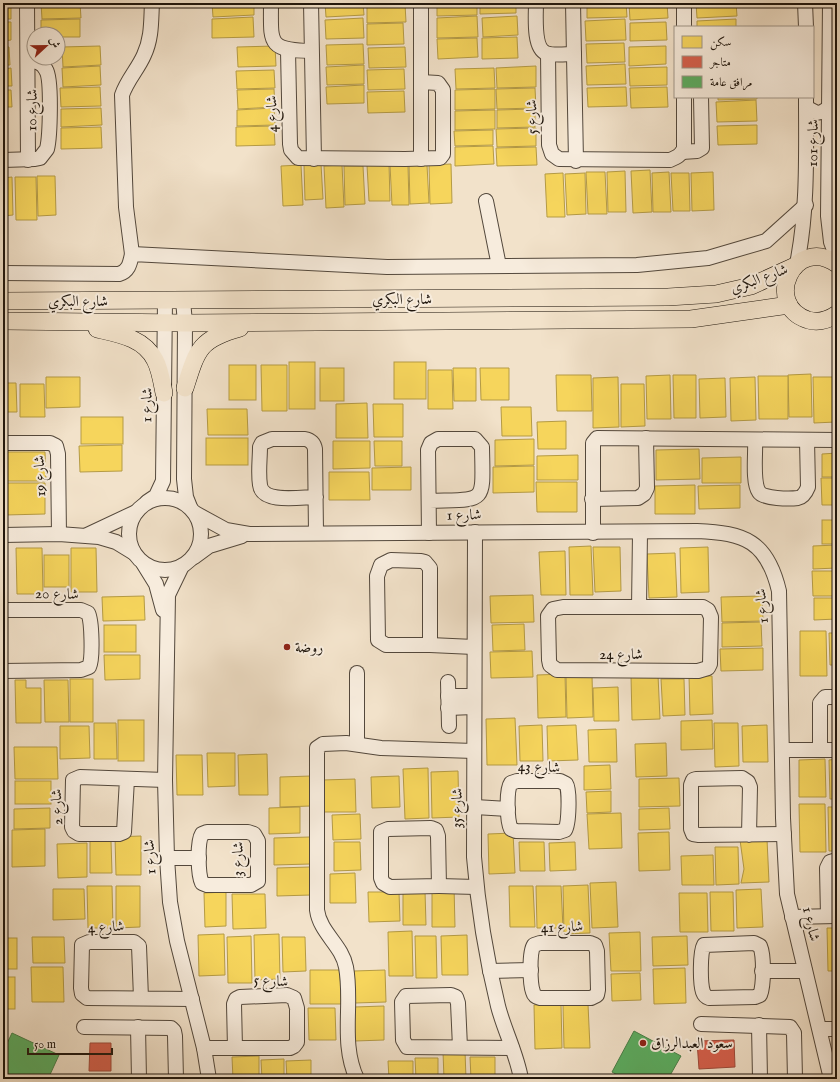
<svg xmlns="http://www.w3.org/2000/svg" width="840" height="1082" font-family="'IM FELL English',Amiri,serif">
<style>
.homes{fill:#f6d55c;stroke:#b59b44}
.shops{fill:#d6604d;stroke:#9f4a3a}
.public{fill:#5aae61;stroke:#488048}
.lines{fill:none;stroke-linecap:round;stroke-linejoin:round}
.minor-casing{stroke:#53483c;stroke-width:16}
.major-casing{stroke:#1e150c;stroke-width:18}
.minor{stroke:#f7ecdd;stroke-width:14}
.major{stroke:#f2e2ca;stroke-width:17}
.poi-dot{fill:#8f2418;stroke:#f7ecdd;stroke-width:1.5}
.labels{text-anchor:middle;dominant-baseline:central;stroke-width:4;stroke-linejoin:round;paint-order:stroke}
.street-label{font-size:15px;fill:#1e150c;stroke:#f7ecdd}
.poi-label{font-size:15px;fill:#1e150c;stroke:#f7ecdd;text-anchor:start}
</style>
<rect width="100%" height="100%" fill="#f2e2ca"/>
<filter id="stains"><feTurbulence type="fractalNoise" baseFrequency=".005" numOctaves="4"/><feColorMatrix values="0 0 0 0 .2 0 0 0 0 .09 0 0 0 0 .02 0 0 0 .5 -.17"/></filter>
<radialGradient id="worn" r=".72"><stop offset=".6" stop-color="#630" stop-opacity="0"/><stop offset="1" stop-color="#630" stop-opacity=".3"/></radialGradient>
<g class="homes">
<polygon points="41,3 80,3 81,18 42,19"/>
<polygon points="212,3 254,3 254,15 213,17"/>
<polygon points="325,3 363,3 364,15 326,17"/>
<polygon points="437,3 477,3 477,15 437,16"/>
<polygon points="480,3 516,3 516,13 480,14"/>
<polygon points="587,3 626,3 627,17 587,18"/>
<polygon points="629,3 667,3 668,18 630,20"/>
<polygon points="696,3 736,3 737,16 697,18"/>
<polygon points="405,4 406,22 367,23 367,5"/>
<polygon points="11,5 11,19 3,19 3,6"/>
<polygon points="477,16 478,37 437,38 437,18"/>
<polygon points="517,16 518,35 483,37 482,18"/>
<polygon points="253,17 254,37 212,38 212,19"/>
<polygon points="363,18 364,38 326,39 325,20"/>
<polygon points="80,19 80,37 58,37 58,34 41,34 41,20"/>
<polygon points="625,19 626,40 586,41 585,21"/>
<polygon points="736,19 736,27 697,27 697,21"/>
<polygon points="3,22 11,22 11,40 3,41"/>
<polygon points="666,22 667,40 630,41 630,23"/>
<polygon points="403,23 404,44 367,45 367,24"/>
<polygon points="517,37 518,58 482,59 482,38"/>
<polygon points="477,38 478,57 438,59 437,39"/>
<polygon points="624,43 625,62 587,63 586,44"/>
<polygon points="363,44 364,64 327,65 326,45"/>
<polygon points="100,46 101,65 63,67 62,47"/>
<polygon points="275,46 276,66 238,67 237,47"/>
<polygon points="666,46 666,64 629,66 629,47"/>
<polygon points="3,47 9,47 10,65 3,65"/>
<polygon points="405,47 406,67 369,68 368,48"/>
<polygon points="625,64 626,84 587,85 586,66"/>
<polygon points="364,65 364,84 327,85 326,67"/>
<polygon points="100,66 101,85 63,87 62,68"/>
<polygon points="536,66 536,87 497,88 496,68"/>
<polygon points="667,67 667,85 630,86 629,68"/>
<polygon points="11,68 12,86 3,86 3,69"/>
<polygon points="494,68 495,88 456,89 455,69"/>
<polygon points="404,69 405,89 368,90 367,70"/>
<polygon points="274,70 275,88 237,89 236,71"/>
<polygon points="364,85 364,103 327,104 326,87"/>
<polygon points="100,87 101,106 61,107 60,88"/>
<polygon points="626,87 627,106 588,107 587,88"/>
<polygon points="667,87 668,107 631,108 630,88"/>
<polygon points="535,88 536,108 497,109 496,89"/>
<polygon points="274,89 275,107 238,109 237,90"/>
<polygon points="495,89 495,109 455,110 455,90"/>
<polygon points="3,90 11,90 12,107 3,107"/>
<polygon points="404,91 405,112 368,113 367,92"/>
<polygon points="718,97 757,97 757,99 718,100"/>
<polygon points="756,100 757,121 717,122 716,102"/>
<polygon points="101,108 102,125 61,127 61,109"/>
<polygon points="274,108 275,125 237,126 237,110"/>
<polygon points="535,109 535,127 497,128 497,110"/>
<polygon points="495,110 495,129 455,130 455,111"/>
<polygon points="757,125 757,144 718,145 717,126"/>
<polygon points="274,126 275,145 236,146 236,127"/>
<polygon points="101,127 102,148 61,149 61,128"/>
<polygon points="536,128 536,146 497,147 496,129"/>
<polygon points="493,130 493,145 455,146 454,131"/>
<polygon points="493,146 494,164 455,166 455,147"/>
<polygon points="536,147 537,165 497,166 496,148"/>
<polygon points="321,164 323,199 305,200 304,165"/>
<polygon points="389,164 390,201 369,201 367,165"/>
<polygon points="451,164 452,203 430,204 429,165"/>
<polygon points="301,165 303,205 283,206 281,166"/>
<polygon points="342,165 344,207 326,208 324,166"/>
<polygon points="390,165 408,165 409,205 392,205"/>
<polygon points="409,165 427,165 429,203 410,204"/>
<polygon points="344,166 363,166 365,204 345,205"/>
<polygon points="650,170 652,212 633,213 631,171"/>
<polygon points="625,171 626,212 608,212 607,172"/>
<polygon points="586,172 605,172 607,214 588,214"/>
<polygon points="669,172 671,212 653,212 652,173"/>
<polygon points="713,172 714,210 692,211 691,173"/>
<polygon points="563,173 565,217 547,217 545,174"/>
<polygon points="585,173 586,214 567,215 565,174"/>
<polygon points="671,173 689,173 690,211 673,211"/>
<polygon points="37,176 55,176 56,215 38,216"/>
<polygon points="12,177 13,215 3,216 3,178"/>
<polygon points="15,177 36,177 37,220 16,220"/>
<rect x="289" y="362" width="26" height="47"/>
<rect x="394" y="362" width="32" height="37"/>
<rect x="229" y="365" width="27" height="35"/>
<polygon points="261,365 287,365 287,411 262,411"/>
<rect x="320" y="368" width="24" height="33"/>
<polygon points="453,368 476,368 476,401 454,401"/>
<polygon points="480,368 509,368 509,400 481,400"/>
<polygon points="428,370 452,370 453,409 428,409"/>
<polygon points="811,374 812,417 789,417 788,375"/>
<polygon points="556,375 591,375 592,411 557,411"/>
<polygon points="670,375 671,419 647,419 646,376"/>
<polygon points="673,375 696,375 696,418 674,418"/>
<polygon points="758,376 788,376 788,419 759,419"/>
<polygon points="46,377 80,377 80,407 46,408"/>
<polygon points="618,377 619,427 593,428 593,378"/>
<polygon points="755,377 756,420 731,421 730,378"/>
<polygon points="813,377 836,377 836,422 814,423"/>
<polygon points="725,378 726,417 700,418 699,379"/>
<polygon points="3,383 16,383 17,412 3,412"/>
<polygon points="20,384 44,384 45,417 20,417"/>
<polygon points="621,384 644,384 645,426 621,427"/>
<polygon points="367,403 368,438 336,438 336,404"/>
<polygon points="373,404 403,404 403,437 374,437"/>
<polygon points="501,407 531,407 532,436 502,436"/>
<polygon points="207,409 247,409 248,435 208,435"/>
<rect x="81" y="417" width="42" height="27"/>
<polygon points="566,421 566,449 538,449 537,422"/>
<rect x="206" y="438" width="42" height="27"/>
<polygon points="534,439 534,465 495,466 495,440"/>
<polygon points="333,441 370,441 370,468 333,469"/>
<polygon points="374,441 402,441 402,466 375,466"/>
<polygon points="122,445 122,471 80,472 79,446"/>
<polygon points="699,449 700,479 656,480 656,450"/>
<polygon points="3,452 45,452 46,481 3,481"/>
<polygon points="837,453 837,477 822,477 822,454"/>
<polygon points="578,455 578,480 537,480 537,456"/>
<polygon points="741,457 741,483 702,483 702,458"/>
<polygon points="534,466 534,492 493,493 493,467"/>
<polygon points="411,467 411,490 372,490 372,468"/>
<polygon points="329,472 369,472 370,500 329,500"/>
<polygon points="821,478 837,478 837,505 822,505"/>
<polygon points="536,482 577,482 577,512 537,512"/>
<polygon points="5,483 45,483 45,514 5,515"/>
<polygon points="695,485 695,514 655,514 655,486"/>
<polygon points="740,485 740,508 699,509 698,486"/>
<rect x="822" y="520" width="15" height="24"/>
<polygon points="837,545 837,568 813,569 813,546"/>
<polygon points="591,546 593,595 570,595 569,547"/>
<polygon points="593,547 620,547 621,591 595,592"/>
<polygon points="708,547 709,592 681,593 680,548"/>
<polygon points="16,548 42,548 43,594 17,594"/>
<polygon points="71,548 96,548 97,592 71,592"/>
<polygon points="565,551 566,595 541,595 539,552"/>
<polygon points="675,553 677,597 649,598 647,554"/>
<rect x="44" y="555" width="25" height="32"/>
<polygon points="812,571 837,571 837,596 813,596"/>
<polygon points="533,595 534,622 491,623 490,596"/>
<polygon points="144,596 145,620 103,621 102,597"/>
<polygon points="762,596 763,621 722,622 721,597"/>
<polygon points="814,598 837,598 837,619 814,620"/>
<polygon points="761,622 762,646 722,647 722,623"/>
<polygon points="524,624 525,650 493,651 492,625"/>
<rect x="104" y="625" width="32" height="27"/>
<polygon points="800,631 826,631 827,676 800,676"/>
<polygon points="829,633 837,633 837,665 830,665"/>
<polygon points="763,648 763,670 721,671 720,649"/>
<polygon points="532,651 533,677 491,678 490,652"/>
<polygon points="104,655 140,655 140,679 105,680"/>
<polygon points="565,674 566,717 538,718 537,675"/>
<polygon points="592,675 593,717 567,718 566,676"/>
<polygon points="658,675 660,719 632,720 631,676"/>
<polygon points="689,676 712,676 713,714 690,715"/>
<rect x="70" y="679" width="23" height="43"/>
<polygon points="661,679 684,679 685,715 663,716"/>
<polygon points="15,680 26,680 26,688 41,688 41,723 16,723"/>
<polygon points="44,680 68,680 69,722 45,722"/>
<polygon points="618,687 619,721 594,721 593,688"/>
<polygon points="515,718 517,765 487,765 486,719"/>
<rect x="118" y="720" width="26" height="41"/>
<polygon points="712,720 713,749 681,750 681,721"/>
<polygon points="94,723 116,723 117,759 94,759"/>
<polygon points="714,723 738,723 739,766 715,767"/>
<polygon points="542,725 543,761 520,761 519,726"/>
<polygon points="576,725 578,760 548,761 547,726"/>
<polygon points="767,725 768,762 743,762 742,726"/>
<polygon points="60,726 89,726 90,758 60,759"/>
<polygon points="616,729 617,762 589,762 588,730"/>
<polygon points="666,743 667,776 636,777 635,744"/>
<polygon points="14,747 57,747 58,779 15,779"/>
<polygon points="207,753 235,753 235,786 208,787"/>
<polygon points="267,754 268,795 239,795 238,755"/>
<polygon points="176,755 202,755 203,795 177,795"/>
<polygon points="825,759 826,797 799,797 799,760"/>
<polygon points="837,759 837,799 830,799 829,760"/>
<polygon points="610,765 611,789 584,790 584,766"/>
<polygon points="428,768 429,818 405,819 403,769"/>
<polygon points="458,771 459,817 432,818 431,772"/>
<polygon points="311,776 311,806 280,807 280,777"/>
<polygon points="399,776 400,807 372,808 371,777"/>
<polygon points="679,778 680,806 639,807 639,779"/>
<polygon points="355,779 356,812 324,812 323,780"/>
<rect x="15" y="781" width="36" height="23"/>
<polygon points="611,791 611,812 587,813 586,792"/>
<polygon points="799,804 825,804 826,852 800,852"/>
<polygon points="300,807 300,833 269,834 269,808"/>
<polygon points="828,807 837,807 837,851 829,851"/>
<polygon points="50,808 50,828 14,829 14,809"/>
<polygon points="669,808 670,829 639,830 639,809"/>
<polygon points="621,813 622,848 589,849 587,814"/>
<polygon points="360,814 361,839 333,840 332,815"/>
<polygon points="45,829 45,866 12,867 12,830"/>
<polygon points="669,832 670,870 639,871 638,833"/>
<polygon points="513,833 515,873 489,874 488,834"/>
<polygon points="141,836 141,875 116,875 115,837"/>
<polygon points="310,837 310,864 274,865 274,838"/>
<polygon points="767,839 769,882 741,883 744,869 740,840"/>
<polygon points="90,841 111,841 112,873 90,873"/>
<polygon points="334,842 360,842 361,870 334,871"/>
<polygon points="519,842 544,842 545,871 520,871"/>
<polygon points="575,842 576,870 550,871 549,843"/>
<polygon points="87,843 87,877 58,878 57,844"/>
<polygon points="715,847 738,847 739,884 716,885"/>
<polygon points="713,855 714,885 682,885 681,856"/>
<polygon points="310,867 311,895 277,896 277,868"/>
<polygon points="355,873 356,903 330,903 330,874"/>
<polygon points="616,882 618,927 592,928 590,883"/>
<polygon points="588,885 590,933 564,934 563,886"/>
<polygon points="87,886 112,886 113,928 88,928"/>
<polygon points="116,886 140,886 140,927 116,928"/>
<polygon points="454,886 455,927 432,927 432,887"/>
<polygon points="509,886 533,886 535,927 510,927"/>
<polygon points="536,886 561,886 563,928 537,928"/>
<polygon points="53,889 84,889 85,919 53,920"/>
<polygon points="761,889 763,927 737,928 736,890"/>
<polygon points="425,891 426,925 403,925 403,892"/>
<polygon points="226,892 226,926 205,927 204,893"/>
<polygon points="368,892 399,892 400,921 369,922"/>
<polygon points="710,892 733,892 734,931 711,931"/>
<polygon points="679,893 707,893 708,932 680,932"/>
<polygon points="232,894 265,894 266,928 233,929"/>
<polygon points="827,928 837,928 837,971 828,971"/>
<polygon points="412,931 413,976 389,976 388,932"/>
<polygon points="640,932 641,971 611,971 609,933"/>
<polygon points="224,934 225,975 199,976 198,935"/>
<polygon points="279,934 280,979 255,980 254,935"/>
<polygon points="467,935 468,975 442,975 441,936"/>
<polygon points="251,936 252,983 228,983 227,937"/>
<polygon points="415,936 436,936 437,978 416,978"/>
<polygon points="687,936 688,965 653,966 652,937"/>
<polygon points="32,937 64,937 65,963 33,963"/>
<polygon points="282,937 305,937 306,971 283,972"/>
<rect x="3" y="938" width="14" height="31"/>
<polygon points="31,967 63,967 64,1002 32,1002"/>
<polygon points="685,968 686,1003 654,1004 653,969"/>
<polygon points="310,970 340,970 341,1004 310,1004"/>
<polygon points="385,970 386,1002 355,1003 354,971"/>
<polygon points="640,973 641,1000 612,1001 611,974"/>
<rect x="3" y="977" width="12" height="32"/>
<polygon points="561,1004 562,1048 535,1049 534,1005"/>
<polygon points="588,1004 590,1048 564,1048 563,1005"/>
<polygon points="384,1006 384,1040 355,1041 354,1007"/>
<polygon points="308,1008 335,1008 336,1040 309,1040"/>
<polygon points="465,1051 466,1079 444,1079 443,1052"/>
<polygon points="259,1056 259,1079 233,1079 232,1057"/>
<polygon points="470,1057 495,1057 495,1079 471,1079"/>
<polygon points="415,1058 438,1058 438,1079 416,1079"/>
<polygon points="284,1059 284,1079 262,1079 261,1060"/>
<polygon points="311,1060 311,1079 287,1079 286,1061"/>
<polygon points="388,1061 413,1061 413,1079 389,1079"/>
</g>
<g class="shops">
<polygon points="734,1040 735,1067 699,1069 697,1041"/>
<polygon points="90,1043 111,1043 111,1071 89,1071"/>
</g>
<g class="public">
<polygon points="634,1031 681,1056 668,1079 625,1079 612,1072"/>
<polygon points="12,1033 59,1055 48,1079 3,1079 3,1052"/>
</g>
<g class="lines">
<defs>
<g id="minor">
<polyline points="27,3 28,160"/>
<path d="M271,3C271,43 267,50 311,51"/>
<polyline points="311,3 314,159"/>
<polyline points="421,3 421,159"/>
<path d="M536,3C536,15 533,48 546,53C553,56 566,54 574,54"/>
<polyline points="573,3 576,161"/>
<polyline points="684,3 684,27"/>
<polyline points="805,3 806,27"/>
<polyline points="830,3 828,216 831,242 837,258"/>
<polyline points="288,51 290,144 291,150 298,158 405,159 440,158 443,154 443,90 438,83 421,82"/>
<path d="M548,54L549,145L552,154L559,159L670,160C677,157 681,155 684,149V97"/>
<path d="M806,107C818,114 818,115 830,107"/>
<polyline points="682,152 697,151 702,148 701,97"/>
<path d="M3,160L35,159L40,158L47,149C50,137 52,79 46,70C42,62 36,61 28,61"/>
<polyline points="486,201 499,266"/>
<path d="M132,254L126,207L122,95C127,80 138,69 144,55C152,38 151,21 152,3"/>
<path d="M797,264C808,209 806,153 806,97"/>
<path d="M3,273L119,274C129,271 130,263 132,254L387,267L637,265L708,258L766,241L806,205"/>
<polyline points="183,300 185,323 184,479 186,497 190,507"/>
<path d="M755,440C756,452 752,482 759,492C763,499 790,499 798,498C803,497 806,492 808,487L807,440"/>
<polyline points="3,443 50,443 56,446 58,454 59,534"/>
<circle cx="165" cy="534" r="36"/>
<polyline points="592,499 638,498 644,494 647,488 646,438"/>
<polyline points="147,502 156,496 163,481 165,300"/>
<path d="M195,513L226,530L249,534L697,531C745,533 767,541 779,591L783,818L787,894L831,1079"/>
<path d="M475,532L474,857C478,907 486,957 498,1006C504,1030 517,1054 521,1079"/>
<path d="M316,533L315,449C314,443 310,440 305,439H272L262,443L260,447C260,459 258,472 260,485C262,504 301,497 316,497"/>
<path d="M429,533L428,450L431,443L438,439H475L482,447C483,505 487,499 430,501"/>
<polyline points="593,533 593,443 597,438 837,440"/>
<polyline points="3,535 59,534 99,537 116,542 134,553"/>
<polyline points="87,535 136,512"/>
<polyline points="194,557 209,546 242,536"/>
<polygon points="391,560 421,561 425,562 430,568 430,645 386,645 378,640 377,576 381,565"/>
<polyline points="143,563 156,584 163,610"/>
<polyline points="182,566 168,595 165,780 167,858 170,902 177,941 204,1048 209,1079"/>
<polygon points="563,607 703,607 708,610 711,617 710,664 708,668 698,671 557,670 550,665 549,660 548,616 553,609"/>
<polyline points="639,607 640,533"/>
<path d="M3,610H81L88,613C92,621 93,659 89,667L81,670L3,671"/>
<polyline points="430,645 474,647"/>
<polyline points="357,673 357,744"/>
<polyline points="448,682 449,726"/>
<polyline points="448,696 474,696"/>
<polyline points="448,708 474,707"/>
<polyline points="783,750 837,750"/>
<polyline points="820,750 820,703 825,697 837,697"/>
<polyline points="127,779 124,832 119,834 79,834 74,831 72,827 73,780 80,777 165,780"/>
<path d="M517,781H560L566,784C570,790 569,824 565,830L559,832L516,831L511,829C507,821 506,790 511,783Z"/>
<polyline points="475,807 508,809"/>
<polygon points="431,828 436,830 438,836 439,886 390,887 383,883 381,878 381,832 388,829"/>
<path d="M207,832H248L254,834L258,841V881L251,885H207L202,883C198,875 197,842 202,834Z"/>
<polyline points="749,835 750,787 748,782 742,778 696,779 693,780 691,785 691,829 693,834 699,835 784,834"/>
<polyline points="167,858 199,858"/>
<polyline points="439,886 476,887"/>
<polyline points="828,916 827,868 830,862 837,860"/>
<polyline points="792,917 836,916"/>
<path d="M590,943L595,945L597,951L598,990L597,995L591,998H540C536,997 534,996 533,992C530,984 529,952 534,945L540,943Z"/>
<path d="M754,943L760,946C764,955 764,985 760,995L755,997L709,998C706,997 704,995 703,992C700,983 700,952 704,945Z"/>
<polyline points="490,971 531,970"/>
<polyline points="762,971 805,971"/>
<polyline points="141,998 139,946 134,942 89,942 82,945 81,988 82,994 87,998 192,999"/>
<polyline points="701,1024 790,1027 794,1033 795,1079"/>
<polyline points="759,1025 760,1079"/>
<polyline points="84,1027 171,1028 174,1031 175,1036 176,1079"/>
<polyline points="138,1027 139,1079"/>
<polyline points="820,1029 837,1029"/>
<polyline points="460,1047 458,1003 456,997 451,995 406,996 402,1002 403,1040 407,1047 512,1048"/>
<polyline points="204,1048 290,1048 294,1046 297,1042 297,1008 294,998 287,995 240,997 236,999 234,1004 235,1048"/>
<path d="M357,1079C340,1043 353,1004 346,967C342,945 320,933 317,910V748L323,744L346,743L381,748L474,751"/>
</g>
<g id="major">
<path d="M837,264C794,234 762,305 808,320C818,323 828,320 837,314"/>
<polyline points="3,301 668,297 716,294 751,286 795,266"/>
<polyline points="3,321 185,323 691,319 789,305"/>
<path d="M97,329C119,334 144,338 155,360C160,369 162,383 164,393"/>
<path d="M185,388C197,350 199,339 240,328"/>
</g>
</defs>
<use href="#minor" class="minor-casing"/>
<use href="#major" class="major-casing"/>
<use href="#minor" class="minor"/>
<use href="#major" class="major"/>
</g>
<g class="poi-dot">
<circle cx="287" cy="647" r="4"/>
<circle cx="643" cy="1043" r="4"/>
</g>
<g class="labels">
<g class="street-label">
<text transform="translate(32 110) rotate(-89)">شارع 10</text>
<text transform="translate(272 114) rotate(-91)">شارع 4</text>
<text transform="translate(532 117) rotate(-91)">شارع 5</text>
<text transform="translate(813 143) rotate(-89)">شارع 101</text>
<text transform="translate(759 279) rotate(-20)">شارع البكري</text>
<text x="402" y="299">شارع البكري</text>
<text x="78" y="301">شارع البكري</text>
<text transform="translate(147 405) rotate(-89)">شارع 1</text>
<text transform="translate(40 476) rotate(-92)">شارع 19</text>
<text transform="translate(464 515) rotate(-1)">شارع 1</text>
<text transform="translate(57 594) rotate(1)">شارع 20</text>
<text transform="translate(762 606) rotate(-95)">شارع 1</text>
<text x="621" y="654">شارع 24</text>
<text transform="translate(539 767) rotate(2)">شارع 43</text>
<text transform="translate(57 807) rotate(-92)">شارع 2</text>
<text transform="translate(457 808) rotate(-89)">شارع 35</text>
<text transform="translate(150 857) rotate(-93)">شارع 1</text>
<text transform="translate(238 859) rotate(-89)">شارع 3</text>
<text transform="translate(811 924) rotate(77)">شارع 1</text>
<text transform="translate(106 927) rotate(-3)">شارع 4</text>
<text transform="translate(562 927) rotate(-2)">شارع 41</text>
<text transform="translate(271 981) rotate(3)">شارع 5</text>
</g>
<g class="poi-label">
<text x="295" y="647">روضة</text>
<text x="651" y="1043">سعود العبدالرزاق</text>
</g>
</g>
<rect width="840" height="1082" fill="none" stroke="#f2e2ca" stroke-width="16"/>
<rect x="4" y="4" width="832" height="1074" fill="none" stroke="#1e150c" stroke-width="2"/>
<rect x="8" y="8" width="824" height="1066" fill="none" stroke="#1e150c"/>
<rect x="674" y="26" width="140" height="72" fill="#f7ecdd" stroke="#a09689"/>
<rect x="682" y="36" width="20" height="12" fill="#f6d55c" stroke="#a09689"/>
<text x="710" y="46" font-size="12" fill="#1e150c">سكن</text>
<rect x="682" y="56" width="20" height="12" fill="#d6604d" stroke="#a09689"/>
<text x="710" y="66" font-size="12" fill="#1e150c">متاجر</text>
<rect x="682" y="76" width="20" height="12" fill="#5aae61" stroke="#a09689"/>
<text x="710" y="86" font-size="12" fill="#1e150c">مرافق عامة</text>
<g transform="translate(46 46) rotate(68)"><circle r="19" fill="#f7ecdd" stroke="#a09689"/>
<path d="M0-3L7 15L0 10L-7 15Z" fill="#8f2418"/>
<text y="-6" font-size="11" font-weight="bold" text-anchor="middle" fill="#1e150c">ش</text>
</g>
<path d="M28 1048v6h84v-6" fill="none" stroke="#1e150c" stroke-width="2"/>
<text x="34" y="1048" font-size="12" fill="#1e150c" stroke="#f7ecdd" stroke-width="3" paint-order="stroke">50 m</text>
<rect width="100%" height="100%" filter="url(#stains)"/>
<rect width="100%" height="100%" fill="url(#worn)"/>
</svg>
